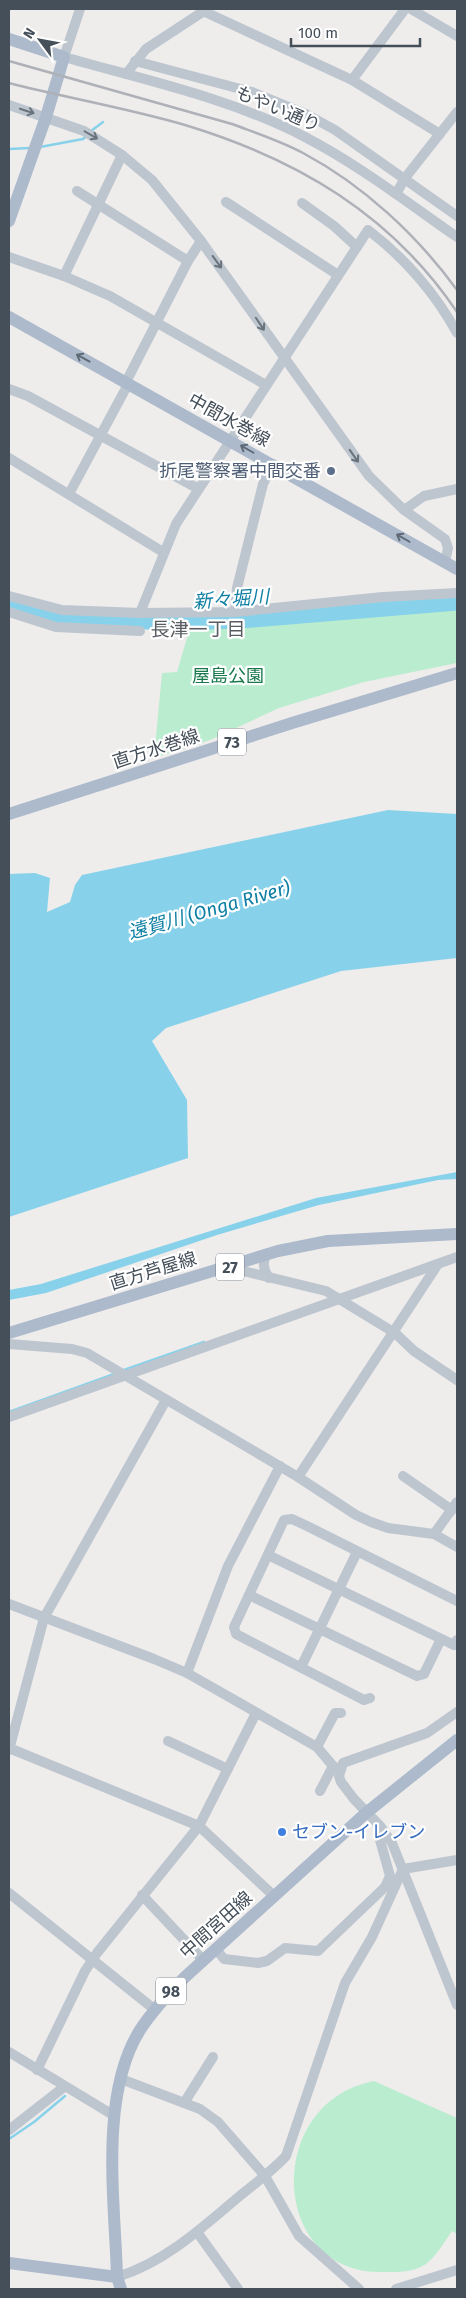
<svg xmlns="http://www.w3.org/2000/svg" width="466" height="2298" font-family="'Fira Sans','Noto Sans JP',sans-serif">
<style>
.green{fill:#baedcf}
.water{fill:#87d2ea}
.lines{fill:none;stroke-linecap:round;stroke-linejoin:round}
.stream{stroke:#87d2ea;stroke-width:2.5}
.river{stroke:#87d2ea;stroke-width:15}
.minor{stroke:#bdc6cf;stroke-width:10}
.major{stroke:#acbacb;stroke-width:12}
.rail{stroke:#aeb1b7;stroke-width:2.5}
.oneway{stroke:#69737c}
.oneway2{stroke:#5f6a76}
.service-dot{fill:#5c6f8a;stroke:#fff;stroke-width:2}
.shop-dot{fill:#3f7fe0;stroke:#fff;stroke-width:2}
.labels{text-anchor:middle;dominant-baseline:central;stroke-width:4.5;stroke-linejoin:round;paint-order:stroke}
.shield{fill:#fff;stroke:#7d848b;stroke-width:1}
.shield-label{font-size:16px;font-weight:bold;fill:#454f59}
.street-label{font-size:18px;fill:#454f59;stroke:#fff}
.service-label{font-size:18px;fill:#4e5e75;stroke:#fff;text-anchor:end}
.park-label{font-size:18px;fill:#17784b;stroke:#fff}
.shop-label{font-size:18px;fill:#366cbe;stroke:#fff;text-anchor:start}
.water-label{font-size:19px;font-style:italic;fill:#0e7fa3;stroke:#fff}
.neighbourhood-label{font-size:19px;fill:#595c61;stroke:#fff}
</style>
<rect width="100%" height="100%" fill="#efecec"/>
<g class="green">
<polygon points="457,609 457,663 364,682 279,708 210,740 154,758 162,673 177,672 189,631 322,615"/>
<path d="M374,2081L457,2118V2234L452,2231C428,2267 425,2273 379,2272C269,2271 264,2102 374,2081Z"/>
</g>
<g class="water">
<polygon points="388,810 457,814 457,958 341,971 166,1028 152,1041 187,1100 188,1158 9,1217 9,874 35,873 50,878 47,912 70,902 75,885 82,875"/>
<polygon points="457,1172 457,1179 438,1180 319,1205 217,1235 46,1293 9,1300 9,1290 41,1284 316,1198"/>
</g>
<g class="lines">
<g class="stream">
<polyline points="91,131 103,122"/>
<polyline points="40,147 83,139 87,135"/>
<polyline points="9,149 30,148"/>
<polyline points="124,1370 204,1342"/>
<polyline points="9,1412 117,1373"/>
<polyline points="9,2139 34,2122 65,2096"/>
</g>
<polyline class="river" points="9,605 57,619 179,623 241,621 457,603"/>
<g class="minor">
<path d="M80,9L64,57C145,80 230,98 305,137C359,165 408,203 457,237"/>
<polyline points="411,9 457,36"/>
<polyline points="203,11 352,80 440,134"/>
<polyline points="135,61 252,92 308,115 335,130 457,216"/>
<polyline points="126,74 146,49 207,9"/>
<polyline points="352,80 405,9"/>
<polyline points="9,105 84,131 122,155 152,180 201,241 369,476 404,510 445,539 448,548 445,562"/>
<polyline points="77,191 188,261"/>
<polyline points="396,194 405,178 457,112"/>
<polyline points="226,202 338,275"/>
<polyline points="302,203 334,226 357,247"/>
<polyline points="9,257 64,276 110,296 266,385"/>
<polyline points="64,276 122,155"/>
<polyline points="9,389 28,396 197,488"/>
<polyline points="9,458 163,552"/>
<polyline points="69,494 126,388 126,382 188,261 201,241"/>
<polyline points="404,510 424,496 457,489"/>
<polyline points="9,596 62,610 140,613 235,612 383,597 457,593"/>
<polyline points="9,612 56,627 140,631"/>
<polyline points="235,612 237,588 263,484 273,464"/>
<path d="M140,613L176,524L368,230C404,257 436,294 457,333"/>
<path d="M266,1255C262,1264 264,1270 269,1278"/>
<polyline points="227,1267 326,1291 395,1333 414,1351 457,1380"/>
<polyline points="9,1344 72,1349 87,1353 298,1477 356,1515 371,1522 388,1528 434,1534 457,1547"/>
<polyline points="9,1417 457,1257"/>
<polyline points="403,1476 452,1510"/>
<polyline points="298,1477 438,1264"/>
<polyline points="434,1534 457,1502"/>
<polyline points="268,1555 454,1645 457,1640"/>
<polyline points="249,1595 417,1676 424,1674 441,1639"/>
<polyline points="9,1604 154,1659 187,1673 317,1747 333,1766 340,1770"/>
<polyline points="301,1667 357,1552"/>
<polyline points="187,1673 228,1566 280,1466"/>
<polyline points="370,1698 364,1700 236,1634 234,1627 284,1520 292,1519 307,1526 457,1601"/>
<polyline points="457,1712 427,1733 343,1763 339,1776 341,1782 354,1799 381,1827 392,1843 457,2005"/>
<polyline points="168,1741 228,1769"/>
<polyline points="317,1747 335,1713 341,1713"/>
<polyline points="9,1748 199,1826 274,1896"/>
<polyline points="9,1750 44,1618 166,1400"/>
<polyline points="320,1791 333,1766"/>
<polyline points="403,1869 457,1860"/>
<polyline points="9,1893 154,2009"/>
<polyline points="142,1895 203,1960"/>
<polyline points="216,1949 224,1959 258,1963 267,1961 285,1948 318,1951 385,1887 390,1876 380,1840 384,1832"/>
<polyline points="9,2052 113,2115"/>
<polyline points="37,2070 85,1971 97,1953 199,1826 256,1713"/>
<polyline points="121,2079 200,2109 218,2122 265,2176 299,2236 359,2289"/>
<polyline points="184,2103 213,2057"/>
<polyline points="9,2130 64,2087"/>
<polyline points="197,2232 238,2289"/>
<path d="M117,2277C163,2263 201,2229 236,2199C253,2185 271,2172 286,2156L345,1983L372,1937L403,1869"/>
<polyline points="396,2289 457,2270"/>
</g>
<g class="major">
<polyline points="9,39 64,57 46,117 9,221"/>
<polyline points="9,317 457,569"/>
<polyline points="9,814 292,723 457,673"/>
<polyline points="9,1333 278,1251 328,1241 457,1234"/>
<polyline points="9,2263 117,2277"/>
<path d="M121,2289L117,2277C115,2202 99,2095 140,2030C153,2010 168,1994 185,1977L366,1813L457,1740"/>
</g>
<g class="rail">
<path d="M9,61L232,124C256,133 281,141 303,153C363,185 417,235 457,290"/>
<path d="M9,83C67,98 127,108 185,125C297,159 391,214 457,312"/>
</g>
</g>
<defs><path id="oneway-shaft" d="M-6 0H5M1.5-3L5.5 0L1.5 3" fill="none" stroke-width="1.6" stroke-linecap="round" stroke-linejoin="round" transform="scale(1.25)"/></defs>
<g class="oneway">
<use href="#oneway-shaft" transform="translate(27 111) rotate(18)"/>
<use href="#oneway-shaft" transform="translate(91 135) rotate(30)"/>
<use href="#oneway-shaft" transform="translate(217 262) rotate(54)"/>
<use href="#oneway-shaft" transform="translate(260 324) rotate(56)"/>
<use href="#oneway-shaft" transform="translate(354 456) rotate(55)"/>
</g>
<g class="oneway2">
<use href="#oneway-shaft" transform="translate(83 358) rotate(-151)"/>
<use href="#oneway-shaft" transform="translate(247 449) rotate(-150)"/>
<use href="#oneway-shaft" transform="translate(403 538) rotate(-150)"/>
</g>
<circle class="service-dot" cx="331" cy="471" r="5"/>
<circle class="shop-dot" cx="282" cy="1832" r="5"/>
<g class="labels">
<g class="shield">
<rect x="218" y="728.5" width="28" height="27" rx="4"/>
<rect x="216" y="1253.5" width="28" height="27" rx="4"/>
<rect x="156" y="1977.5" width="30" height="27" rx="4"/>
</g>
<g class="shield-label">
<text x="232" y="742">73</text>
<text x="230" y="1267">27</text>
<text x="171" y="1991">98</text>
</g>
<g class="street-label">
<text transform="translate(278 109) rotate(23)">もやい通り</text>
<text transform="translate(229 420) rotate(29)">中間水巻線</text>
<text transform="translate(156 749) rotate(-18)">直方水巻線</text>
<text transform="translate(153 1271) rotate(-17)">直方芦屋線</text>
<text transform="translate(216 1925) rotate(-42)">中間宮田線</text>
</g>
<g class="service-label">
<text x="321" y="471">折尾警察署中間交番</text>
</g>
<g class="park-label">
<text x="228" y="676">屋島公園</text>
</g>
<g class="shop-label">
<text x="292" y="1832">セブン-イレブン</text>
</g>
<g class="water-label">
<text transform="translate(231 599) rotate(-4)">新々堀川</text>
<text transform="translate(209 910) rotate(-16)">遠賀川 (Onga River)</text>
</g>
<g class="neighbourhood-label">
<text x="198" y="629">長津一丁目</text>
</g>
</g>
<rect width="466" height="2298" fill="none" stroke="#454f59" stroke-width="20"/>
<g transform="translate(40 40) rotate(302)" stroke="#ffffff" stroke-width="4" paint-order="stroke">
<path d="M0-4L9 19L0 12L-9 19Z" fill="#454f59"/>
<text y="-8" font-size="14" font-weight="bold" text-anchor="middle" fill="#454f59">N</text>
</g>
<path d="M291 38v8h129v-8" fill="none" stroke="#454f59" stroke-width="2.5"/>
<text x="298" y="38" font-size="15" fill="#454f59" stroke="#ffffff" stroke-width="4" paint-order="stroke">100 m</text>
</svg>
